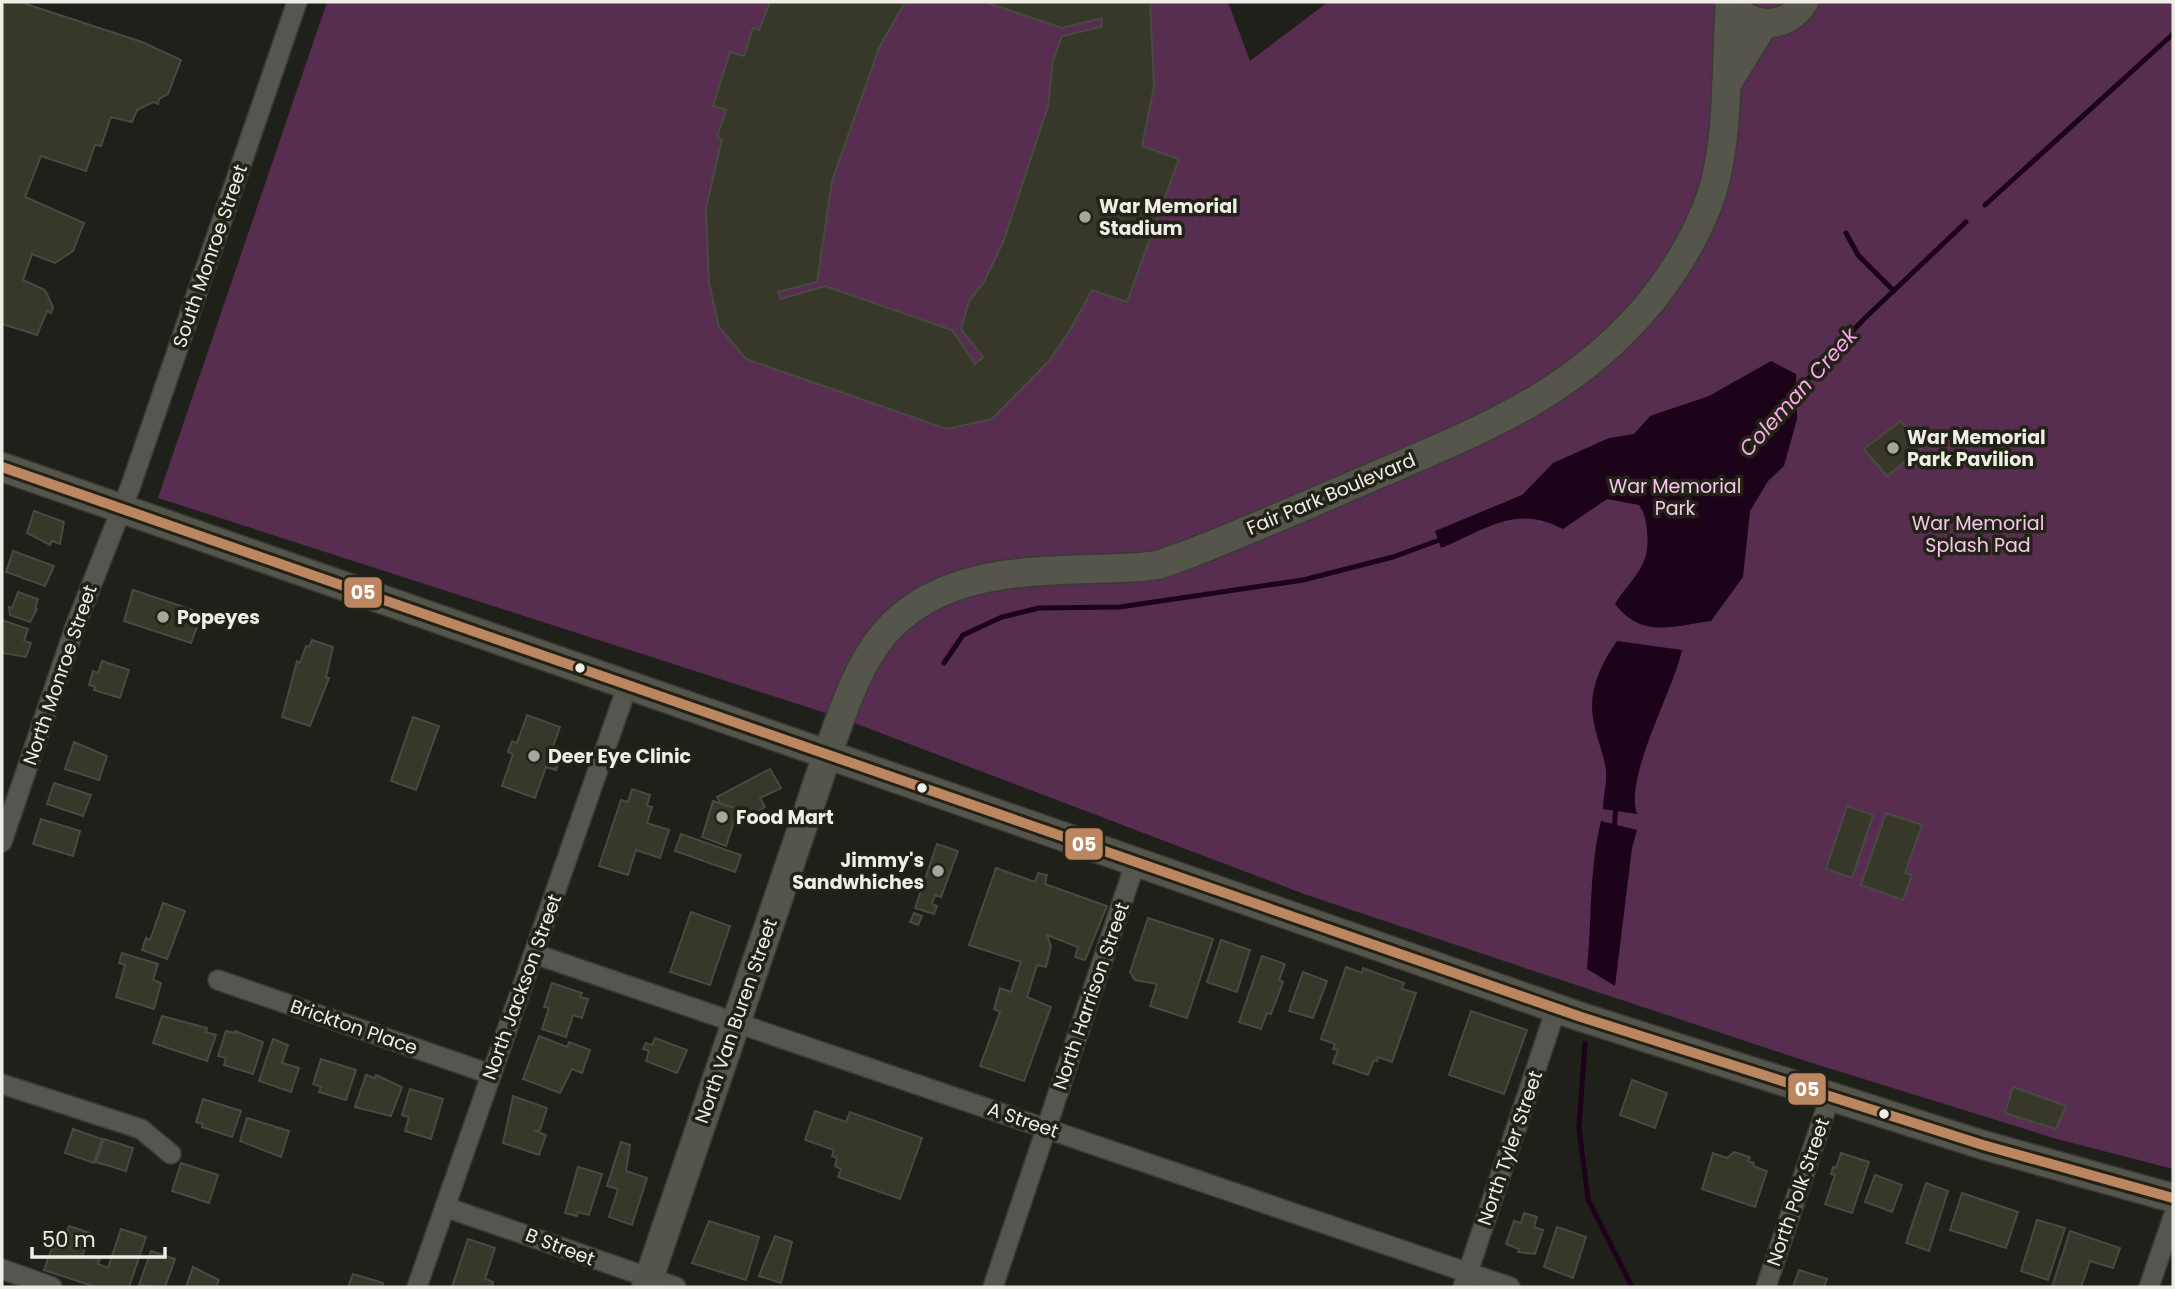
<svg xmlns="http://www.w3.org/2000/svg" width="2175" height="1289" font-family="Poppins,sans-serif">
<style>
.green{fill:#572e50}
.water{fill:#1c0319}
.lines{fill:none;stroke-linecap:round;stroke-linejoin:round}
.stream{stroke:#1c0319;stroke-width:5}
.building{fill:#373829;stroke:#494944;stroke-width:2}
.street-casing{stroke:#3a3a36;stroke-width:22}
.secondary-casing{stroke:#3a3a36;stroke-width:31}
.street{stroke:#565651;stroke-width:19}
.secondary{stroke:#55554c;stroke-width:28}
.bus-1-casing{stroke:#222316;stroke-width:16}
.bus-1{stroke:#bb8660;stroke-width:10}
.poi-dot{fill:#a6a69e;stroke:#222316;stroke-width:2.5}
.bus-dot{fill:#eeeee6;stroke:#222316;stroke-width:2.5}
.labels{text-anchor:middle;dominant-baseline:central;stroke-width:7;stroke-linejoin:round;paint-order:stroke}
.poi-label{font-size:19px;font-weight:bold;fill:#eeeee6;stroke:#222316;text-anchor:start}
.street-label{font-size:19px;fill:#eeeee6;stroke:#222316}
.park-label{font-size:19px;fill:#f7c5ee;stroke:#222316}
.water-label{font-size:21px;font-style:italic;fill:#faa8ec;stroke:#222316}
.line-badge{stroke:#222316;stroke-width:2.5}
.badge-label{font-size:19px;text-anchor:middle;font-weight:bold;fill:#fff}
</style>
<rect width="100%" height="100%" fill="#1f2019"/>
<polygon class="green" points="327,2 1228,2 1250,61 1328,2 2173,2 2173,1169 2057,1139 1812,1063 1519,966 1304,894 841,718 158,498"/>
<g class="water">
<path d="M1771,361L1796,374L1797,419L1784,466L1768,481L1750,511L1743,577L1711,621C1673,626 1642,639 1615,604C1633,576 1651,567 1647,531C1646,520 1645,514 1639,505L1607,499L1563,529C1515,504 1488,529 1441,548L1435,531L1522,495L1553,463L1609,438L1634,434L1650,416L1709,396Z"/>
<path d="M1617,641L1682,650C1673,692 1624,777 1637,814L1603,809C1603,796 1607,784 1606,771C1604,754 1597,740 1594,723C1587,693 1600,665 1617,641Z"/>
<path d="M1601,821L1637,830L1632,848L1615,986L1587,969C1592,920 1589,869 1601,821Z"/>
</g>
<g class="lines">
<g class="stream">
<polyline points="1985,205 2173,34"/>
<polyline points="1846,233 1858,255 1894,291"/>
<polyline points="1793,395 1864,319 1966,222"/>
<polyline points="944,663 963,635 1002,617 1039,608 1120,607 1303,580 1393,557 1445,538"/>
<polyline points="1614,831 1616,806"/>
<polyline points="1585,1043 1579,1128 1588,1199 1632,1287"/>
</g>
</g>
<g class="building">
<polygon points="2,2 20,2 142,42 181,60 168,94 159,99 158,104 153,102 137,110 132,122 111,117 101,146 95,145 86,171 41,156 25,197 84,223 73,251 55,263 32,254 23,280 45,290 53,307 51,313 47,311 37,335 2,324"/>
<polygon points="770,2 905,2 879,48 832,181 817,282 778,292 781,299 825,286 952,330 975,364 983,357 961,329 969,301 984,282 1004,240 1048,106 1053,61 1062,36 1101,27 1102,18 1062,28 985,2 1150,2 1154,87 1142,146 1179,159 1127,302 1092,290 1069,332 1049,361 992,419 947,429 746,359 719,327 709,283 706,208 722,139 717,137 726,110 713,106 730,52 744,56 753,28 759,30"/>
<polygon points="1901,421 1923,447 1887,476 1864,449"/>
<polygon points="34,511 64,522 60,544 52,541 50,545 27,533"/>
<polygon points="13,551 54,566 45,586 6,572"/>
<polygon points="133,590 202,613 191,643 124,621"/>
<polygon points="18,592 38,599 35,608 37,609 30,622 10,615 9,607 12,608"/>
<polygon points="2,620 28,629 24,641 31,643 26,657 2,653"/>
<polygon points="312,640 333,647 326,677 329,678 310,726 282,717 297,661 300,663 306,646 309,647"/>
<polygon points="102,661 129,670 120,698 94,690 95,687 89,685 93,671 98,673"/>
<polygon points="527,715 560,727 550,755 560,758 556,770 546,767 535,798 502,786 513,754 508,752 512,741 517,743"/>
<polygon points="413,717 439,726 416,790 391,781"/>
<polygon points="74,742 107,756 99,780 65,769"/>
<polygon points="770,769 781,788 760,798 765,807 733,825 717,797"/>
<polygon points="54,783 91,795 83,816 47,804"/>
<polygon points="632,789 650,795 647,806 652,807 647,823 669,830 660,858 636,850 628,875 599,866 621,800 628,802"/>
<polygon points="713,801 738,809 726,846 702,837"/>
<polygon points="1847,806 1873,815 1852,878 1826,869"/>
<polygon points="1886,813 1922,825 1905,873 1912,875 1903,900 1861,885"/>
<polygon points="41,819 80,831 73,856 33,844"/>
<polygon points="681,834 741,855 735,872 675,851"/>
<polygon points="937,844 958,851 941,897 935,895 932,904 937,906 934,914 915,908"/>
<polygon points="996,868 1035,882 1038,873 1047,875 1045,884 1107,906 1085,960 1075,957 1078,947 1047,935 1051,946 1046,967 1037,965 1027,997 1051,1007 1024,1081 980,1066 1000,1012 994,1009 1000,988 1011,992 1021,962 969,945"/>
<polygon points="163,903 185,911 167,959 142,950 146,938 150,940"/>
<polygon points="691,912 730,926 710,985 670,972"/>
<polygon points="914,913 922,916 918,925 910,922"/>
<polygon points="1148,918 1213,939 1187,1018 1150,1006 1157,984 1135,980 1130,972"/>
<polygon points="1221,940 1250,950 1237,992 1207,982"/>
<polygon points="122,953 158,964 153,980 161,983 154,1009 116,997 125,965 119,963"/>
<polygon points="1262,956 1285,964 1279,980 1283,982 1271,1014 1267,1013 1261,1029 1239,1022"/>
<polygon points="1346,967 1362,973 1363,968 1404,983 1402,989 1416,993 1392,1062 1378,1057 1377,1061 1374,1060 1368,1075 1333,1063 1338,1050 1333,1049 1335,1044 1321,1039"/>
<polygon points="1303,972 1327,981 1313,1018 1289,1011"/>
<polygon points="552,983 582,993 580,997 588,999 582,1018 573,1015 566,1037 542,1029 549,1008 544,1007"/>
<polygon points="1471,1011 1527,1030 1504,1094 1449,1075"/>
<polygon points="162,1016 207,1028 206,1032 216,1035 207,1061 153,1043"/>
<polygon points="226,1031 235,1033 235,1031 263,1042 253,1074 224,1065 226,1058 218,1056"/>
<polygon points="539,1036 567,1047 569,1042 590,1050 582,1073 572,1069 560,1093 523,1079"/>
<polygon points="655,1038 687,1050 677,1073 646,1061 649,1051 643,1049 646,1043 652,1045"/>
<polygon points="273,1039 288,1045 282,1063 299,1068 291,1092 259,1081"/>
<polygon points="321,1059 356,1070 346,1100 319,1092 321,1087 313,1084"/>
<polygon points="366,1075 375,1078 376,1075 402,1087 391,1116 355,1107"/>
<polygon points="1632,1080 1667,1093 1655,1128 1620,1115"/>
<polygon points="2013,1087 2066,1106 2056,1129 2005,1113"/>
<polygon points="410,1089 443,1099 431,1139 405,1131 409,1117 402,1115"/>
<polygon points="513,1096 547,1108 540,1130 536,1131 546,1135 539,1155 503,1143"/>
<polygon points="203,1099 241,1111 232,1137 202,1127 203,1124 196,1122"/>
<polygon points="815,1111 846,1122 850,1112 922,1138 900,1199 838,1177 841,1169 835,1166 837,1158 832,1156 834,1150 805,1140"/>
<polygon points="247,1118 289,1131 281,1157 240,1141"/>
<polygon points="73,1129 102,1139 94,1163 65,1153"/>
<polygon points="104,1139 133,1148 126,1171 96,1162"/>
<polygon points="621,1142 630,1145 626,1171 647,1178 632,1225 609,1217 618,1189 607,1186"/>
<polygon points="1734,1152 1750,1157 1748,1161 1754,1163 1753,1166 1767,1171 1755,1207 1702,1189 1713,1153 1727,1158"/>
<polygon points="1841,1153 1869,1162 1852,1213 1825,1204 1835,1175 1831,1174 1833,1167 1836,1168"/>
<polygon points="181,1163 218,1175 209,1203 172,1191"/>
<polygon points="578,1167 602,1174 589,1215 578,1212 577,1216 565,1213"/>
<polygon points="1875,1175 1902,1185 1892,1212 1865,1202"/>
<polygon points="1926,1183 1948,1191 1929,1251 1906,1243"/>
<polygon points="1962,1193 2018,1212 2006,1248 1950,1230"/>
<polygon points="1524,1213 1537,1217 1534,1227 1543,1230 1535,1254 1518,1252 1519,1249 1506,1244 1514,1221 1521,1223"/>
<polygon points="2037,1220 2065,1228 2048,1280 2021,1271"/>
<polygon points="709,1221 759,1237 746,1280 692,1263"/>
<polygon points="69,1226 90,1233 82,1257 100,1259 98,1264 108,1268 121,1229 146,1237 129,1287 96,1287 44,1270 53,1245 61,1248"/>
<polygon points="1557,1227 1586,1237 1573,1278 1544,1267"/>
<polygon points="2070,1231 2120,1248 2113,1268 2090,1261 2081,1287 2052,1287"/>
<polygon points="775,1236 792,1242 781,1283 759,1276"/>
<polygon points="468,1239 495,1248 485,1279 493,1282 492,1287 452,1287"/>
<polygon points="151,1251 175,1259 165,1287 139,1285"/>
<polygon points="193,1267 219,1280 216,1287 186,1287"/>
<polygon points="1799,1270 1827,1279 1824,1287 1793,1287"/>
<polygon points="353,1274 383,1283 382,1287 348,1287"/>
</g>
<g class="lines">
<defs>
<g id="street">
<polyline points="2,842 76,624 131,485 297,2"/>
<polyline points="535,954 1510,1287"/>
<polyline points="218,980 490,1074"/>
<polyline points="2,1084 141,1129 171,1154"/>
<polyline points="445,1207 676,1287"/>
<polyline points="2,1269 52,1287"/>
<polyline points="417,1287 627,687"/>
<polyline points="993,1287 1135,864"/>
<polyline points="1463,1287 1556,1009"/>
<polyline points="1766,1287 1830,1097"/>
<polyline points="2149,1287 2173,1217"/>
</g>
<g id="secondary">
<path d="M1729,2C1749,28 1785,32 1804,2"/>
<polyline points="1726,85 1764,24"/>
<polyline points="2,467 1581,1017 1983,1145 2173,1198"/>
<path d="M646,1287L827,755C842,715 856,667 884,634C947,560 1054,573 1141,567L1158,565L1189,554C1253,529 1316,501 1379,474C1486,428 1578,392 1653,299C1678,267 1699,232 1712,193C1730,133 1725,66 1730,3"/>
</g>
</defs>
<use href="#street" class="street-casing"/>
<use href="#secondary" class="secondary-casing"/>
<use href="#street" class="street"/>
<use href="#secondary" class="secondary"/>
<defs>
<polyline id="bus-1" points="2,467 1581,1017 1983,1145 2173,1198"/>
</defs>
<use href="#bus-1" class="bus-1-casing"/>
<use href="#bus-1" class="bus-1"/>
</g>
<g class="poi-dot">
<circle cx="1085" cy="217" r="7"/>
<circle cx="1893" cy="448" r="7"/>
<circle cx="163" cy="617" r="7"/>
<circle cx="534" cy="756" r="7"/>
<circle cx="722" cy="817" r="7"/>
<circle cx="938" cy="871" r="7"/>
</g>
<g class="bus-dot">
<circle cx="580" cy="668" r="6"/>
<circle cx="922" cy="788" r="6"/>
<circle cx="1884" cy="1114" r="6"/>
</g>
<g class="labels">
<g class="poi-label">
<text x="1099" y="206">War Memorial<tspan x="1099" dy="22">Stadium</tspan></text>
<text x="1907" y="437">War Memorial<tspan x="1907" dy="22">Park Pavilion</tspan></text>
<text x="177" y="617">Popeyes</text>
<text x="548" y="756">Deer Eye Clinic</text>
<text x="736" y="817">Food Mart</text>
<text x="924" y="860" text-anchor="end">Jimmy's<tspan x="924" dy="22">Sandwhiches</tspan></text>
</g>
<g class="street-label">
<text transform="translate(210 256) rotate(-71)">South Monroe Street</text>
<text transform="translate(1331 494) rotate(-23)">Fair Park Boulevard</text>
<text transform="translate(60 675) rotate(-71)">North Monroe Street</text>
<text transform="translate(522 987) rotate(-70)">North Jackson Street</text>
<text transform="translate(1091 996) rotate(-71)">North Harrison Street</text>
<text transform="translate(736 1021) rotate(-71)">North Van Buren Street</text>
<text transform="translate(354 1027) rotate(19)">Brickton Place</text>
<text transform="translate(1023 1120) rotate(19)">A Street</text>
<text transform="translate(1510 1148) rotate(-71)">North Tyler Street</text>
<text transform="translate(1798 1192) rotate(-71)">North Polk Street</text>
<text transform="translate(560 1247) rotate(21)">B Street</text>
</g>
<g class="park-label">
<text x="1675" y="486">War Memorial<tspan x="1675" dy="22">Park</tspan></text>
<text x="1978" y="523">War Memorial<tspan x="1978" dy="22">Splash Pad</tspan></text>
</g>
<g class="water-label">
<text transform="translate(1798 392) rotate(-48)">Coleman Creek</text>
</g>
</g>
<g class="line-badge">
<rect x="343" y="576" width="40" height="33" rx="7" fill="#bb8660"/>
<rect x="1064" y="827" width="40" height="34" rx="7" fill="#bb8660"/>
<rect x="1787" y="1072" width="40" height="34" rx="7" fill="#bb8660"/>
</g>
<g class="badge-label">
<text x="363" y="599">05</text>
<text x="1084" y="851">05</text>
<text x="1807" y="1096">05</text>
</g>
<rect width="2175" height="1289" fill="none" stroke="#eeeee6" stroke-width="7"/>
<path d="M32 1247v10h133v-10" fill="none" stroke="#eeeee6" stroke-width="3.5"/>
<text x="42" y="1247" font-size="21" fill="#eeeee6" stroke="#222316" stroke-width="5" paint-order="stroke">50 m</text>
</svg>
